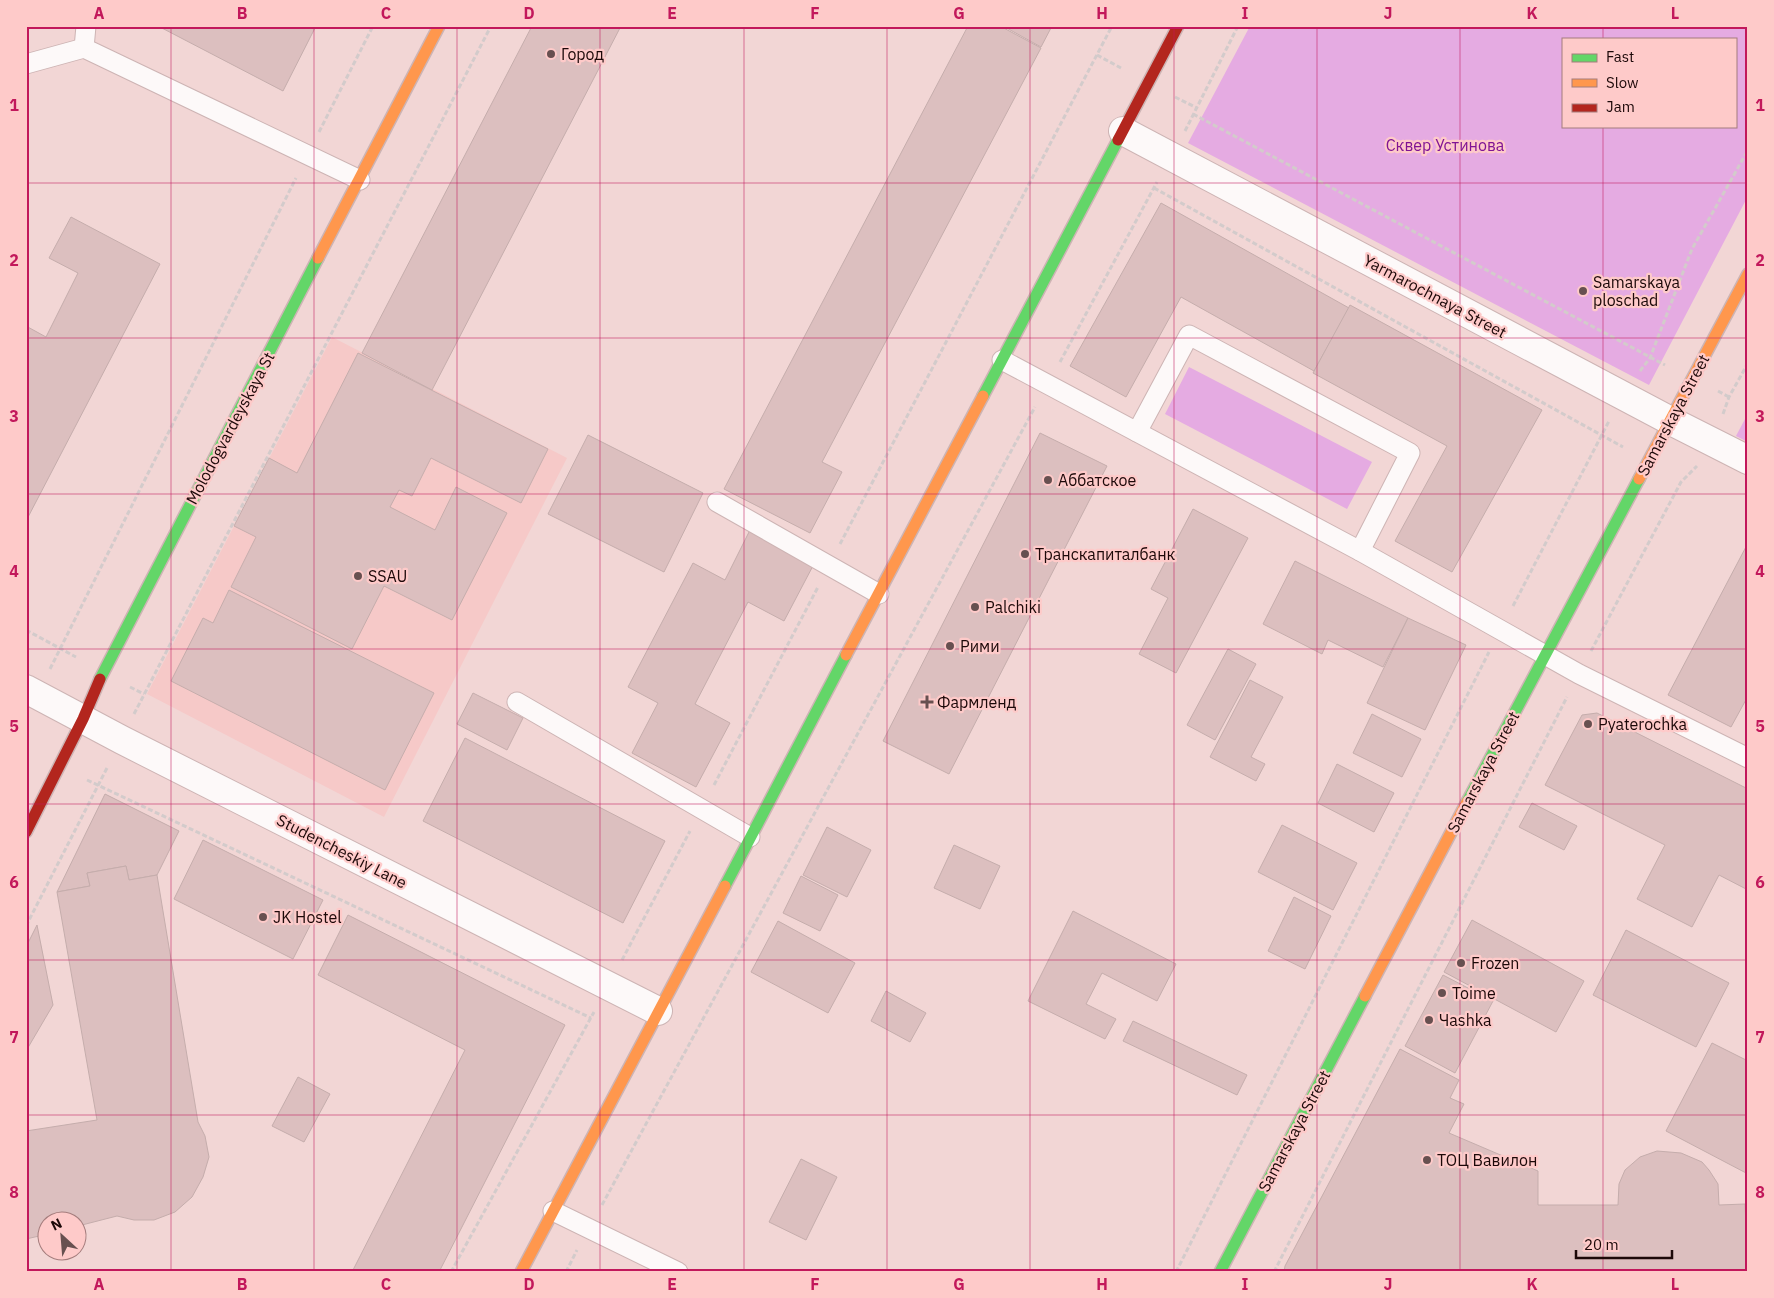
<svg xmlns="http://www.w3.org/2000/svg" width="1774" height="1298" font-family="'IBM Plex Sans',sans-serif">
<style>
.built{fill:#f6c9c8}
.green{fill:#e5abe2;fill-rule:evenodd}
.building{fill:#dcbfbf;stroke:#c5adac}
.lines{fill:none;stroke-linecap:round;stroke-linejoin:round}
.lane-casing{stroke:#cdb4b4;stroke-width:21}
.street-casing{stroke:#cdb4b4;stroke-width:30}
.fast-casing{stroke:#cdb4b4;stroke-width:14}
.slow-casing{stroke:#cdb4b4;stroke-width:14}
.jam-casing{stroke:#cdb4b4;stroke-width:14}
.path{stroke:#d3cbcb;stroke-width:3;stroke-dasharray:5 2.5;stroke-linecap:butt}
.lane{stroke:#fdf9f9;stroke-width:19}
.street{stroke:#fdf9f9;stroke-width:28}
.fast{stroke:#63d668;stroke-width:11}
.slow{stroke:#ff974d;stroke-width:11}
.jam{stroke:#b3261e;stroke-width:11}
.grid{fill:none;stroke:#c2185b;stroke-width:1;stroke-opacity:0.55}
.poi-dot{fill:#675050;stroke:#fecac9;stroke-width:2}
.labels{text-anchor:middle;dominant-baseline:central;stroke-width:4.5;stroke-linejoin:round;paint-order:stroke}
.poi-label{font-size:16px;fill:#1c0808;stroke:#fecac9;text-anchor:start}
.park-label{font-size:16px;fill:#801394;stroke:#fecac9}
.street-label{font-size:16px;fill:#1c0808;stroke:#fecac9}
.neatline{fill:none;stroke:#c2185b;stroke-width:2}
.grid-label{font-size:16px;text-anchor:middle;font-weight:bold;fill:#c2185b}
</style>
<rect width="100%" height="100%" fill="#f2d6d5"/>
<polygon class="built" points="332,337 567,458 384,817 147,694"/>
<g class="green">
<path d="M1250,26H1748V196L1649,385L1188,143ZM1563,39H1735V126H1563Z"/>
<polygon points="1189,367 1372,462 1347,509 1165,414"/>
<polygon points="1745,419 1748,420 1748,442 1736,436"/>
</g>
<g class="building">
<polygon points="158,26 316,26 283,91"/>
<polygon points="532,26 621,26 432,390 362,353"/>
<polygon points="968,26 1000,26 1041,48 822,462 842,472 810,533 724,489"/>
<polygon points="1003,26 1052,26 1041,47"/>
<polygon points="1161,203 1349,308 1314,371 1181,297 1126,397 1070,366"/>
<polygon points="71,217 160,264 26,521 26,326 46,337 78,273 49,258"/>
<polygon points="1350,305 1542,410 1452,572 1395,541 1447,446 1313,373"/>
<polygon points="358,353 548,449 521,503 431,458 412,496 399,490 390,507 435,530 456,487 507,513 452,620 384,586 352,649 231,587 256,537 234,526 269,458 297,473"/>
<polygon points="1040,433 1107,466 949,774 883,741"/>
<polygon points="588,435 703,493 664,572 548,514"/>
<polygon points="1193,509 1248,538 1176,673 1139,654 1168,598 1151,589"/>
<polygon points="751,528 815,562 784,621 748,602 695,704 730,723 696,787 632,753 658,703 628,687 693,563 725,580"/>
<polygon points="1748,543 1748,696 1731,727 1668,695"/>
<polygon points="1295,561 1408,618 1383,667 1328,640 1322,654 1263,624"/>
<polygon points="229,590 434,693 385,790 171,681 203,618 213,623"/>
<polygon points="1408,618 1466,645 1425,730 1367,703"/>
<polygon points="1228,649 1256,664 1215,740 1187,725"/>
<polygon points="1250,680 1283,697 1251,757 1265,764 1256,781 1210,757"/>
<polygon points="473,693 523,718 507,750 457,724"/>
<polygon points="1597,713 1748,789 1748,890 1719,875 1692,927 1637,899 1665,845 1545,785 1582,715"/>
<polygon points="1372,714 1421,739 1402,777 1353,753"/>
<polygon points="465,738 665,841 623,923 423,821"/>
<polygon points="1337,764 1394,793 1374,832 1318,803"/>
<polygon points="105,794 179,831 157,875 129,880 126,866 87,873 90,886 57,892"/>
<polygon points="1532,803 1577,826 1564,850 1519,827"/>
<polygon points="1282,825 1357,863 1333,910 1258,872"/>
<polygon points="827,827 871,850 847,897 803,875"/>
<polygon points="203,840 323,900 293,959 174,899"/>
<polygon points="954,845 1000,866 980,909 934,888"/>
<polygon points="126,866 129,880 157,875 198,1122 205,1136 209,1157 203,1177 192,1197 175,1212 154,1220 134,1220 117,1216 78,1226 78,1220 48,1220 48,1234 26,1239 26,1131 97,1120 57,892 90,886 87,873"/>
<polygon points="801,876 838,895 820,931 783,913"/>
<polygon points="1294,897 1331,916 1305,969 1268,951"/>
<polygon points="1073,911 1176,964 1157,1001 1102,973 1086,1004 1116,1019 1105,1039 1028,1001"/>
<polygon points="348,915 565,1025 439,1272 352,1272 465,1050 318,975"/>
<polygon points="1472,920 1584,981 1556,1032 1444,972"/>
<polygon points="778,921 855,963 828,1013 751,972"/>
<polygon points="37,925 53,1005 26,1051 26,947"/>
<polygon points="1626,930 1729,983 1696,1047 1593,995"/>
<polygon points="1443,975 1493,1001 1455,1073 1405,1046"/>
<polygon points="886,991 926,1013 910,1042 871,1021"/>
<polygon points="1133,1021 1247,1075 1237,1095 1123,1041"/>
<polygon points="1712,1043 1748,1061 1748,1174 1666,1131"/>
<polygon points="1400,1049 1459,1080 1450,1098 1464,1104 1449,1133 1538,1171 1538,1205 1618,1205 1619,1184 1625,1170 1640,1157 1657,1151 1681,1153 1702,1162 1709,1170 1718,1184 1719,1205 1745,1204 1748,1272 1284,1272 1285,1266"/>
<polygon points="298,1077 330,1094 304,1142 272,1126"/>
<polygon points="801,1159 837,1177 806,1240 769,1222"/>
</g>
<g class="lines">
<defs>
<g id="lane">
<polyline points="84,48 360,180"/>
<polyline points="26,64 84,48 86,26"/>
<polyline points="1002,360 1360,551 1579,674 1748,758"/>
<polyline points="1137,432 1189,335 1410,453 1360,551"/>
<polyline points="717,502 879,594"/>
<polyline points="517,702 750,837"/>
<polyline points="553,1211 678,1272"/>
</g>
<g id="street">
<polyline points="1123,131 1669,420 1748,460"/>
<polyline points="26,689 122,740 658,1011"/>
</g>
<g id="fast">
<polyline points="983,396 1118,140"/>
<polyline points="100,679 318,258"/>
<polyline points="1467,802 1639,479"/>
<polyline points="725,886 846,655"/>
<polyline points="1220,1272 1365,996"/>
</g>
<g id="slow">
<polyline points="318,258 439,26"/>
<polyline points="1639,479 1748,274"/>
<polyline points="846,655 983,396"/>
<polyline points="1365,996 1467,802"/>
<polyline points="521,1272 725,886"/>
</g>
<g id="jam">
<polyline points="1118,140 1178,26"/>
<polyline points="26,832 83,719 100,679"/>
</g>
</defs>
<use href="#lane" class="lane-casing"/>
<use href="#street" class="street-casing"/>
<use href="#fast" class="fast-casing"/>
<use href="#slow" class="slow-casing"/>
<use href="#jam" class="jam-casing"/>
<g class="path">
<polyline points="1097,55 1121,68"/>
<polyline points="1175,97 1197,108"/>
<polyline points="1193,114 1665,365"/>
<polyline points="1185,131 1238,26"/>
<polyline points="319,132 373,26"/>
<polyline points="1154,188 1623,447"/>
<polyline points="1060,362 1157,182"/>
<polyline points="1640,371 1650,358 1692,249 1748,150"/>
<polyline points="1718,391 1729,397"/>
<polyline points="1723,414 1729,397 1748,363"/>
<polyline points="840,544 1112,26"/>
<polyline points="1513,606 1609,421"/>
<polyline points="26,630 76,657"/>
<polyline points="1591,651 1681,482 1697,466"/>
<polyline points="50,669 296,178"/>
<polyline points="130,687 144,694"/>
<polyline points="134,714 491,26"/>
<polyline points="87,780 591,1018"/>
<polyline points="714,785 818,587"/>
<polyline points="26,926 108,766"/>
<polyline points="622,960 690,831"/>
<polyline points="602,1205 1035,407"/>
<polyline points="451,1272 594,1012"/>
<polyline points="566,1272 577,1250"/>
<polyline points="1176,1272 1489,652"/>
<polyline points="1274,1272 1567,697"/>
</g>
<use href="#lane" class="lane"/>
<use href="#street" class="street"/>
<use href="#fast" class="fast"/>
<use href="#slow" class="slow"/>
<use href="#jam" class="jam"/>
</g>
<path class="grid" d="M171,26V1272M314,26V1272M457,26V1272M600,26V1272M744,26V1272M887,26V1272M1030,26V1272M1174,26V1272M1317,26V1272M1460,26V1272M1603,26V39M1603,126V1272M26,183H1748M26,338H1748M26,494H1748M26,649H1748M26,804H1748M26,960H1748M26,1115H1748"/>
<g class="poi-dot">
<circle cx="551" cy="54" r="5"/>
<circle cx="1583" cy="291" r="5"/>
<circle cx="1048" cy="480" r="5"/>
<circle cx="1025" cy="554" r="5"/>
<circle cx="358" cy="576" r="5"/>
<circle cx="975" cy="607" r="5"/>
<circle cx="950" cy="646" r="5"/>
<path d="M924.5 694.5h5v5h5v5h-5v5h-5v-5h-5v-5h5z"/>
<circle cx="1588" cy="724" r="5"/>
<circle cx="263" cy="917" r="5"/>
<circle cx="1461" cy="963" r="5"/>
<circle cx="1442" cy="993" r="5"/>
<circle cx="1429" cy="1020" r="5"/>
<circle cx="1427" cy="1160" r="5"/>
</g>
<g class="labels">
<g class="poi-label">
<text x="561" y="54">Город</text>
<text x="1593" y="282">Samarskaya<tspan x="1593" dy="18">ploschad</tspan></text>
<text x="1058" y="480">Аббатское</text>
<text x="1035" y="554">Транскапиталбанк</text>
<text x="368" y="576">SSAU</text>
<text x="985" y="607">Palchiki</text>
<text x="960" y="646">Рими</text>
<text x="937" y="702">Фармленд</text>
<text x="1598" y="724">Pyaterochka</text>
<text x="273" y="917">JK Hostel</text>
<text x="1471" y="963">Frozen</text>
<text x="1452" y="993">Toime</text>
<text x="1439" y="1020">Чаshka</text>
<text x="1437" y="1160">ТОЦ Вавилон</text>
</g>
<g class="park-label">
<text x="1445" y="145">Сквер Устинова</text>
</g>
<g class="street-label">
<text transform="translate(1435 296) rotate(28)">Yarmarochnaya Street</text>
<text transform="translate(1673 415) rotate(-62)">Samarskaya Street</text>
<text transform="translate(230 428) rotate(-62)">Molodogvardeyskaya St</text>
<text transform="translate(1483 772) rotate(-62)">Samarskaya Street</text>
<text transform="translate(342 851) rotate(27)">Studencheskiy Lane</text>
<text transform="translate(1294 1131) rotate(-62)">Samarskaya Street</text>
</g>
</g>
<rect width="1774" height="1298" fill="none" stroke="#fecac9" stroke-width="55"/>
<rect x="1562" y="38" width="175" height="90" fill="#fecac9" stroke="#a47c7c"/>
<rect x="1572" y="54" width="25" height="8" fill="#63d668" stroke="#a47c7c"/>
<text x="1606" y="62" font-size="15" fill="#1c0808">Fast</text>
<rect x="1572" y="79" width="25" height="8" fill="#ff974d" stroke="#a47c7c"/>
<text x="1606" y="88" font-size="15" fill="#1c0808">Slow</text>
<rect x="1572" y="104" width="25" height="8" fill="#b3261e" stroke="#a47c7c"/>
<text x="1606" y="112" font-size="15" fill="#1c0808">Jam</text>
<g transform="translate(62 1236) rotate(334)"><circle r="24" fill="#fecac9" stroke="#a47c7c"/>
<path d="M0-4L9 19L0 12L-9 19Z" fill="#675050"/>
<text y="-8" font-size="14" font-weight="bold" text-anchor="middle" fill="#1c0808">N</text>
</g>
<path d="M1576 1250v8h96v-8" fill="none" stroke="#1c0808" stroke-width="2.5"/>
<text x="1584" y="1250" font-size="15" fill="#1c0808" stroke="#fecac9" stroke-width="4" paint-order="stroke">20 m</text>
<rect x="28" y="28" width="1718" height="1242" class="neatline"/>
<g class="grid-label">
<text x="99" y="19">A</text>
<text x="242" y="19">B</text>
<text x="386" y="19">C</text>
<text x="529" y="19">D</text>
<text x="672" y="19">E</text>
<text x="815" y="19">F</text>
<text x="959" y="19">G</text>
<text x="1102" y="19">H</text>
<text x="1245" y="19">I</text>
<text x="1388" y="19">J</text>
<text x="1532" y="19">K</text>
<text x="1675" y="19">L</text>
<text x="14" y="111">1</text>
<text x="1760" y="111">1</text>
<text x="14" y="266">2</text>
<text x="1760" y="266">2</text>
<text x="14" y="422">3</text>
<text x="1760" y="422">3</text>
<text x="14" y="577">4</text>
<text x="1760" y="577">4</text>
<text x="14" y="732">5</text>
<text x="1760" y="732">5</text>
<text x="14" y="888">6</text>
<text x="1760" y="888">6</text>
<text x="14" y="1043">7</text>
<text x="1760" y="1043">7</text>
<text x="14" y="1198">8</text>
<text x="1760" y="1198">8</text>
<text x="99" y="1290">A</text>
<text x="242" y="1290">B</text>
<text x="386" y="1290">C</text>
<text x="529" y="1290">D</text>
<text x="672" y="1290">E</text>
<text x="815" y="1290">F</text>
<text x="959" y="1290">G</text>
<text x="1102" y="1290">H</text>
<text x="1245" y="1290">I</text>
<text x="1388" y="1290">J</text>
<text x="1532" y="1290">K</text>
<text x="1675" y="1290">L</text>
</g>
</svg>
